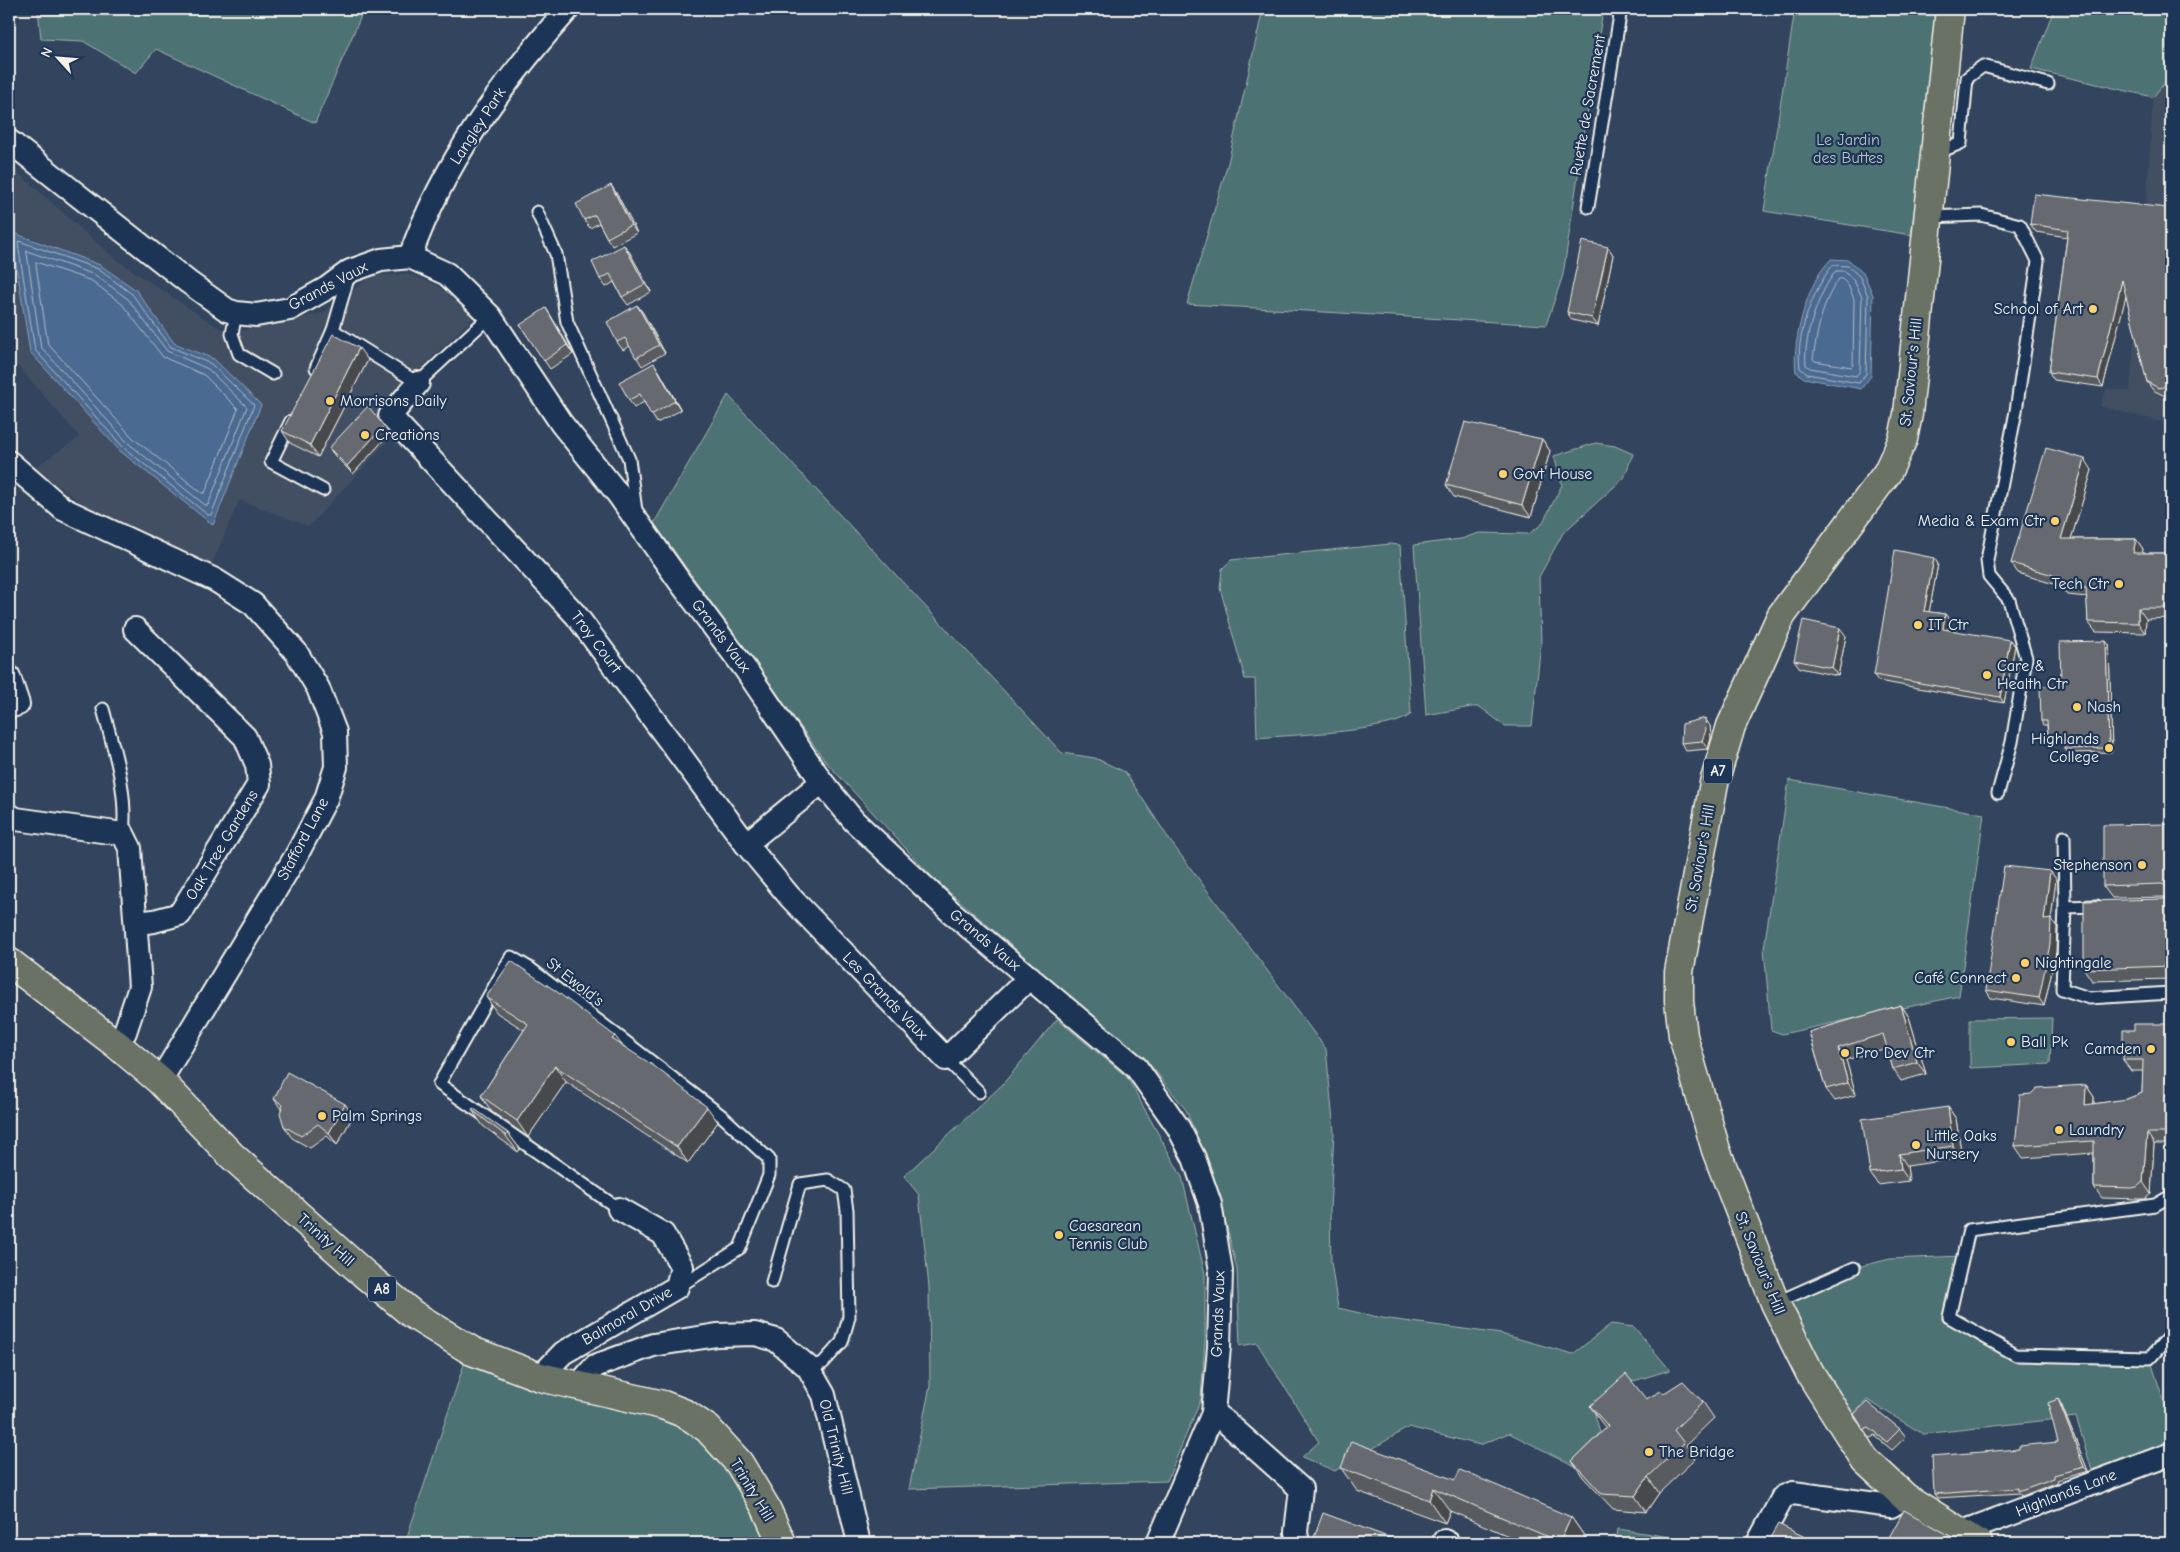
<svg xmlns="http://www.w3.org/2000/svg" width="2180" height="1552" font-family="'Comic Neue',sans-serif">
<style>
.built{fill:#425063}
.green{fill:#4e7273;stroke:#a1b2ae}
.water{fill:#4b6b91;stroke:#8fa1b4}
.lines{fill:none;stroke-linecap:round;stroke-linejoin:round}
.shore{stroke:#b0bbc5;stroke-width:1}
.lane-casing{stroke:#f4f1e8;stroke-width:15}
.street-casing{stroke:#f4f1e8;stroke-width:26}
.primary-casing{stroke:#f4f1e8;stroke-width:31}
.lane{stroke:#1d3557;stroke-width:11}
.street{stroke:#1d3557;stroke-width:22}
.primary{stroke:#6b7165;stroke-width:28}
.wall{fill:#585b60;stroke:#f4f1e8}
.shaded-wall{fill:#474a4e;stroke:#f4f1e8}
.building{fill:#666a70;stroke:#f4f1e8}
.poi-dot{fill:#ffd166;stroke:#1d3557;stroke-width:2}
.labels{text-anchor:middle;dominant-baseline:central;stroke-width:4.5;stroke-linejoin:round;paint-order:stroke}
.shield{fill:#1d3557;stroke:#b4b9bc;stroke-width:1}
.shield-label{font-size:15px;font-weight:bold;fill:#f4f1e8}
.street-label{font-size:16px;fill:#f4f1e8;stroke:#1d3557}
.park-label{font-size:16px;fill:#bac5bf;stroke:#1d3557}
.poi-label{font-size:16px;fill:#f4f1e8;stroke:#1d3557;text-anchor:start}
</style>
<rect width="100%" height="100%" fill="#33455e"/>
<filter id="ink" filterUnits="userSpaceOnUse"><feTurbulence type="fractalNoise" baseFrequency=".02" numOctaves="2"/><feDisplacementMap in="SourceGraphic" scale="10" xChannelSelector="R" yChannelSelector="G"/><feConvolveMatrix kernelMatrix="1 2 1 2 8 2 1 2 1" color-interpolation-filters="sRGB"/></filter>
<g filter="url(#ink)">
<g class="built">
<polygon points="2171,75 2171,424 2100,406 2107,389 2130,391 2146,213 2153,97"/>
<polygon points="9,165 115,259 217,327 232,333 323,313 372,276 407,274 437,285 474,317 392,396 395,433 309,526 239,500 211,566 101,517 34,468 80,437 12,359 9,347"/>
</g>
<g class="green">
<polygon points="38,9 364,9 315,123 156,49 136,73 83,41 41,39"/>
<polygon points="1263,9 1603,9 1563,275 1546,325 1187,304 1228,163"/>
<polygon points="1795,9 1937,9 1938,37 1911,235 1764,211"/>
<polygon points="2054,9 2171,9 2171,75 2153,97 2031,69"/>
<polygon points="728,395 1062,753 1095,758 1125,772 1171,842 1326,1049 1334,1132 1330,1210 1331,1262 1338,1308 1382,1318 1501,1334 1573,1354 1611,1324 1634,1327 1670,1370 1637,1380 1617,1384 1595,1415 1600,1432 1577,1467 1509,1433 1480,1445 1409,1427 1335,1471 1302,1457 1319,1442 1257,1343 1240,1346 1237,1270 1218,1189 1186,1110 1153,1068 932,877 826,762 654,523"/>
<polygon points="1596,443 1615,446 1633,454 1624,478 1563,533 1539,577 1541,643 1532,726 1505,726 1480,707 1471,707 1426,715 1414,545 1461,539 1479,533 1529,534 1542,524 1562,485 1554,456"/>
<path d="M1390,544L1400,545L1411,714C1394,732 1286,735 1257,738L1255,679H1245L1220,588L1222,569L1231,560Z"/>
<polygon points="1789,780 1984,814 1959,996 1782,1034 1771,1030 1764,948"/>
<polygon points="2052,1018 2050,1064 1970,1068 1970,1019"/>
<polygon points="1057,1019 1127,1077 1182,1177 1205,1274 1205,1338 1201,1399 1167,1481 909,1489 930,1386 929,1287 919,1195 904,1176 1002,1085"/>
<polygon points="1963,1256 1949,1317 2016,1355 2150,1358 2171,1424 2171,1442 2092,1470 2076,1417 1923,1434 1867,1400 1850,1418 1809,1353 1786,1297 1854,1268 1890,1259"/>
<polygon points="465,1361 679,1420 733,1472 771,1543 405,1543"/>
<polygon points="1618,1529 1709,1543 1616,1543"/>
</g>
<g class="water">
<polygon points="11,232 100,265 136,290 174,343 214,359 261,405 213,525 120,451 30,352"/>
<path d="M1831,259L1849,260L1864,274L1873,295L1871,376L1861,389L1804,378L1796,372C1792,346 1804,300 1817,278C1820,271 1826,265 1831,259Z"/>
</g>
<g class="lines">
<g class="shore">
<polygon points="19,241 98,269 132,294 171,347 211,364 254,405 211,515 208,515 124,448 35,350 18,244"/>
<polygon points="27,251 95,275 128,299 167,351 208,369 247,407 208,505 205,505 128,443 41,347"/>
<polygon points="36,262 92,281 122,304 163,357 204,375 238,409 205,493 202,493 133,438 48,344"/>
<path d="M1833,265L1848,266L1860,277L1868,296L1866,374L1859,383L1807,374L1800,368C1795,337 1813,289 1833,265Z"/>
<path d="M1836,271H1845L1854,281L1862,297L1860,371L1856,376L1810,368L1806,365C1803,338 1819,291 1836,271Z"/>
<path d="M1842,279L1848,285L1854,299L1853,365L1851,367L1815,361L1813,359C1817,333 1822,301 1839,279Z"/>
</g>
<defs>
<g id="lane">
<polyline points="1937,153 1961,143 1967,78 1983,66 2048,84"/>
<polyline points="1588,207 1621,9"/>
<polyline points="537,212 556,254 567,322 629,459 636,511"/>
<polyline points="1928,217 1981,215 2020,225 2038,261 2016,411 1987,560 1989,576 2009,600 2026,658 2012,742 1998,793"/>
<polyline points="236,313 232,334 239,354 273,374"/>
<polyline points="333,330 418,383 490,316"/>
<polyline points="316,368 333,330 349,275"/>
<polyline points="291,421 271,462 323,490"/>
<path d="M103,709C114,750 128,792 123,834"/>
<polyline points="2064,837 2065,907 2062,989 2089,998 2171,993"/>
<polyline points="2065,907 2097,906"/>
<polyline points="946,1059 979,1092"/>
<polyline points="2171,1196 2155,1205 1969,1230 1949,1317 2016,1355 2150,1358 2171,1334"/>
<polyline points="619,1209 439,1084 511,957 531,969 722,1116 769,1159 769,1175 740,1248 678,1287"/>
<polyline points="772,1282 800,1184 828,1180 844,1190 847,1210 849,1317 842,1342 823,1363 808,1367"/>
<polyline points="1775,1303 1854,1268"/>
</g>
<g id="street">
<polyline points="9,141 188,282 227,310 236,313 256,315 290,309 327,288 350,271 381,260 410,257 447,274 490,316 561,423 618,494 680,582 746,670 822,782 854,821 951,912 1136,1067 1178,1127 1194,1158 1210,1204 1221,1271 1219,1347 1213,1413 1158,1543"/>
<path d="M410,257C443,163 502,83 568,9"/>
<polyline points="418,383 390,416 576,615 746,844 822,782"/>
<polyline points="9,462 63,509 215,580 253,604 296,652 318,688 335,732 336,767 326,799 296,856 160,1081"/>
<polyline points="135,629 245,737 257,765 259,784 180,914 154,921 137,923"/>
<polyline points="9,677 18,704 9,707"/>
<polyline points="9,815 16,819 123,834 130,848 140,987 125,1032 116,1044"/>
<polyline points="746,844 790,897 946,1059 1030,977"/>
<polyline points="540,1377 563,1353 677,1287 682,1267 663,1234 619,1209"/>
<polyline points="578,1386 595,1366 653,1345 717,1335 755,1334 776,1340 808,1367 824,1395 859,1543"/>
<polyline points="1213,1413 1227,1423 1301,1489 1296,1532 1298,1543"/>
<polyline points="1960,1533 2171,1454"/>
<polyline points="1444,1541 1448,1543"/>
<polyline points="1758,1543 1783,1497 1793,1493 1891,1506 1905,1497"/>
</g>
<g id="primary">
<polyline points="1950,9 1908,414 1903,439 1887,473 1781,616 1731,726 1714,783 1679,972 1679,1001 1683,1036 1716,1150 1775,1303 1810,1373 1865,1460 1905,1497 1978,1543"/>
<polyline points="9,962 116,1044 160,1081 231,1155 363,1273 412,1314 472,1351 540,1377 663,1405 686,1414 708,1429 739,1463 765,1506 782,1543"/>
</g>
</defs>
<use href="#lane" class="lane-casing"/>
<use href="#street" class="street-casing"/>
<use href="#primary" class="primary-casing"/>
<use href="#lane" class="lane"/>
<use href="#street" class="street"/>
<use href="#primary" class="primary"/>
</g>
<g class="wall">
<polygon points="2171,187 2171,394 2165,396 2153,390 2147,382 2126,295 2103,387 2054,380 2049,372 2067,237 2036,232 2030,224 2168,208"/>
<polygon points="617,194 637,233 612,246 607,238 599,223 590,228 584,220"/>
<polygon points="624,245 630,253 651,292 628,305 622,297 614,282 606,287 600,279"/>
<polygon points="1608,247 1613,255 1598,326 1572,320 1567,312"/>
<polygon points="637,305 643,313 665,353 642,366 630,346 623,350 617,342"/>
<polygon points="551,316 573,354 550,369 520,325"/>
<polygon points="368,360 318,457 290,443 282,431"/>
<polygon points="659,371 681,410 657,423 644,402 634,408 629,400"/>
<polygon points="389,434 353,474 335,456 329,448"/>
<polygon points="1542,439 1550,451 1531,517 1454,497 1446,485"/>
<polygon points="2092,470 2071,539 2136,539 2143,549 2142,553 2171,553 2171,618 2146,619 2145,633 2096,632 2088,622 2087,597 2067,595 2060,586 2018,573 2011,563"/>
<polygon points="1934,558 1938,564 1929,612 1945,614 1950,620 1948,630 2015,646 2004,703 1878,681 1874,675"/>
<polygon points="1846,636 1838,676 1800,668 1794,660"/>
<polygon points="2109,645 2112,752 2068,753 2065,749 2064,740 2051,741 2048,736 2047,725 2043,725 2041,721 2061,685"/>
<polygon points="1710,726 1711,738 1708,749 1686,751 1681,743"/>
<polygon points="2171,824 2171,979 2092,981 2084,969 2163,899 2167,898 2167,897 2112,898 2103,886"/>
<polygon points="2050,871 2056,879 2051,919 2057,927 2056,952 2044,1006 1991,998 1986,990"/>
<polygon points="486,997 621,1044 718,1122 688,1163 566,1082 528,1137 492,1112 481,1096 524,1030 497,1013"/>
<polygon points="1901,1005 1909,1017 1926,1074 1901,1081 1893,1069 1887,1048 1846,1060 1856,1095 1835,1101 1826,1089 1809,1032"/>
<polygon points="2171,1024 2171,1144 2154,1144 2151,1194 2145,1199 2140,1199 2102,1198 2094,1187 2094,1153 2023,1158 2015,1146 2031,1094 2086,1085 2094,1097 2094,1104 2127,1099 2142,1093 2143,1071 2131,1071 2123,1060 2134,1030"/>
<polygon points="274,1099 345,1104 353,1116 337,1145 327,1136 310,1148 292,1138 284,1126 281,1109"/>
<polygon points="1948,1107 1956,1119 1962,1158 1907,1166 1909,1181 1878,1185 1870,1173"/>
<polygon points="472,1110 508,1133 520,1149 518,1152 483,1126"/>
<polygon points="1664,1393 1703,1402 1714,1418 1686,1445 1695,1459 1659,1493 1646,1512 1613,1509 1583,1477 1572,1461 1606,1428 1601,1422 1590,1406 1646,1399"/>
<polygon points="2061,1404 2088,1471 2057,1480 2058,1482 2022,1496 2020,1493 1937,1498 1934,1494 2019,1449 2058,1442"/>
<polygon points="1854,1414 1900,1429 1906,1437 1892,1450 1875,1436 1870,1438"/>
<polygon points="1341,1468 1455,1480 1571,1517 1587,1540 1586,1543 1525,1543 1450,1511 1445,1523 1357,1491"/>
<polygon points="1313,1540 1404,1543 1316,1543"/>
</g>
<g class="shaded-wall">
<polygon points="611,185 617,194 637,233 631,225"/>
<polygon points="624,245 630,253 651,292 645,284"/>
<polygon points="1608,247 1613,255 1598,326 1592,318"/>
<polygon points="2122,280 2128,288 2103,387 2098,379"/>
<polygon points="637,305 643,313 665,353 659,345"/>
<polygon points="546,308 551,316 573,354 567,345"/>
<polygon points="359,348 368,360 318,457 310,445"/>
<polygon points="654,363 659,371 681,410 675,401"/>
<polygon points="384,426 389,434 353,474 347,466"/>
<polygon points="1542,439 1550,451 1531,517 1522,505"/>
<polygon points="2085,459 2092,470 2068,549 2061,539"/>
<polygon points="2136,539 2143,549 2140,563 2133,553"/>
<polygon points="1934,558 1938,564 1928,618 1924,611"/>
<polygon points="2138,608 2146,619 2145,633 2138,623"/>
<polygon points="1945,614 1950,620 1947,635 1943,629"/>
<polygon points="1840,628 1846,636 1838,676 1832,668"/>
<polygon points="2010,640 2015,646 2004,703 2000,697"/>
<polygon points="2106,641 2109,645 2112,752 2109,748"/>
<polygon points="1705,718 1710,726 1711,738 1708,749 1702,741"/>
<polygon points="2050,871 2056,879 2050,928 2044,920"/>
<polygon points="2051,919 2057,927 2056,952 2044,1006 2039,998"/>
<polygon points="1901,1005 1909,1017 1926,1074 1917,1062"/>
<polygon points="615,1036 626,1051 612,1039"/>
<polygon points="1838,1048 1846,1060 1856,1095 1848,1083"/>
<polygon points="555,1066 566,1082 528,1137 517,1121"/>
<polygon points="2086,1085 2094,1097 2093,1116 2085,1105"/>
<polygon points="345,1104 353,1116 337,1145 329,1133"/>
<polygon points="707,1107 718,1122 688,1163 677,1147"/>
<polygon points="1948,1107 1956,1119 1962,1158 1953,1146"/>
<polygon points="508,1133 520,1149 518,1152 506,1136"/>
<polygon points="2147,1133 2154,1144 2151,1194 2143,1182"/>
<polygon points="1899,1154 1907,1166 1909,1181 1901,1169"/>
<polygon points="2058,1399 2061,1404 2088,1471 2084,1467"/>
<polygon points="1648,1477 1659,1493 1646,1512 1635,1496"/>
<polygon points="1433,1488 1450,1511 1445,1523 1429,1500"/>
<polygon points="1571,1517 1587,1540 1586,1543 1561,1543 1560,1542"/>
<polygon points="1805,1537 1810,1543 1802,1543"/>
</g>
<g class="building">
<polygon points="611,185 631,225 607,238 595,215 584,220 576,204"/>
<polygon points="2171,187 2171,385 2159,388 2147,382 2122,280 2098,379 2049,372 2068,230 2030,224 2034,194 2168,208"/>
<polygon points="1582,241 1608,247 1592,318 1567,312"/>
<polygon points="624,245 645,284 622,297 610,274 600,279 592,262"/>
<polygon points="637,305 659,345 636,358 625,338 617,342 607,322"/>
<polygon points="546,308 567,345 544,361 520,325"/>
<polygon points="333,334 359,348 310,445 282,431"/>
<polygon points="654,363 675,401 651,415 640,394 629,400 619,382"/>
<polygon points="368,406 384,426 347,466 329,448"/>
<polygon points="1465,422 1542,439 1522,505 1446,485"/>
<polygon points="2046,448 2085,459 2061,539 2136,539 2133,553 2171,553 2171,608 2138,608 2138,623 2088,622 2086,588 2060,585 2060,577 2011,563"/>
<polygon points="1895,550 1934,558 1924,611 1945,614 1943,629 2010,640 2000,697 1874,675"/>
<polygon points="1803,620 1840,628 1832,668 1794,660"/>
<polygon points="2106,641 2109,748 2065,749 2064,736 2048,736 2047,721 2041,721 2040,686 2061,685 2060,642"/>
<polygon points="1705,718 1706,730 1702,741 1681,743 1682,724"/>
<polygon points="2171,824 2171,966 2084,969 2084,901 2163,899 2167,898 2170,892 2168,887 2162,884 2103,886 2103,825"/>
<polygon points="2004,866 2050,871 2044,920 2051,919 2050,944 2039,998 1986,990"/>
<polygon points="511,961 556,991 615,1036 612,1039 654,1066 707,1107 677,1147 555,1066 517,1121 481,1096 528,1024 486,997"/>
<polygon points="1901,1005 1917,1062 1893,1069 1883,1034 1838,1048 1848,1083 1826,1089 1809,1032"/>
<polygon points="2134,1024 2171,1024 2171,1133 2147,1133 2143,1182 2137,1187 2132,1188 2094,1187 2094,1141 2015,1146 2020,1095 2031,1094 2037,1088 2086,1085 2085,1105 2127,1099 2142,1093 2143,1060 2123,1060 2123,1030 2134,1030"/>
<polygon points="287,1072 345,1104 329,1133 318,1124 301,1136 284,1126 280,1113 283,1105 274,1099"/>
<polygon points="1948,1107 1953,1146 1899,1154 1901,1169 1870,1173 1862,1119"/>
<polygon points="473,1108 508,1133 506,1136 472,1110"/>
<polygon points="1626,1374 1646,1399 1661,1391 1664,1393 1683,1381 1703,1402 1674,1430 1684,1443 1648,1477 1635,1496 1602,1494 1572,1461 1608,1426 1590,1406"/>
<polygon points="2058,1399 2084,1467 2054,1475 2054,1478 2018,1491 2018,1488 1934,1494 1932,1456 2019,1449 2019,1446 2058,1442 2048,1403"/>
<polygon points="1867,1402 1900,1429 1887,1442 1869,1428 1864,1430 1854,1414"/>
<polygon points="1351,1441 1455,1480 1460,1470 1571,1517 1560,1542 1433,1488 1429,1500 1341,1468"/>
<polygon points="1904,1510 1963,1543 1891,1543 1887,1541"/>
<polygon points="1323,1513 1404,1543 1323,1543 1313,1540"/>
<polygon points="1778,1524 1805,1537 1802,1543 1767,1543"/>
</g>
</g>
<g class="poi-dot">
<circle cx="2093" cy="309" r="5"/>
<circle cx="330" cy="401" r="5"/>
<circle cx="365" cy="435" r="5"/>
<circle cx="1503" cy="474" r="5"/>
<circle cx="2055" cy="521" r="5"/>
<circle cx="2119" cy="584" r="5"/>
<circle cx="1918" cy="625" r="5"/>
<circle cx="1987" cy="675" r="5"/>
<circle cx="2077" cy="707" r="5"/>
<circle cx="2109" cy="748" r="5"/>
<circle cx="2142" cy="865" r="5"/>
<circle cx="2025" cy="963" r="5"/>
<circle cx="2016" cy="978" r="5"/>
<circle cx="2011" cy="1042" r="5"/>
<circle cx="2151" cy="1049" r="5"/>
<circle cx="1845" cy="1053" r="5"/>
<circle cx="322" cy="1116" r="5"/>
<circle cx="2059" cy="1130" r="5"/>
<circle cx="1916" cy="1145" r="5"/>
<circle cx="1059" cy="1235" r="5"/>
<circle cx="1649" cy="1452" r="5"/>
</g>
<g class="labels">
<g class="shield">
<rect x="1704" y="758.5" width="28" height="25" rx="4"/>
<rect x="368" y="1276.5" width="28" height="25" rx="4"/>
</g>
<g class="shield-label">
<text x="1718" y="771">A7</text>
<text x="382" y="1289">A8</text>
</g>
<g class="street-label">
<text transform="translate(1588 105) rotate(-80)">Ruette de Sacrement</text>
<text transform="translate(478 126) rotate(-57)">Langley Park</text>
<text transform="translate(328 286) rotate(-28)">Grands Vaux</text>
<text transform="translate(1911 372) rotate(-84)">St. Saviour's Hill</text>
<text transform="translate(721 636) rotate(53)">Grands Vaux</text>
<text transform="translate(596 642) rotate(53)">Troy Court</text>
<text transform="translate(303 839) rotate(-62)">Stafford Lane</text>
<text transform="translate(222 845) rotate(-59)">Oak Tree Gardens</text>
<text transform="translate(1700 858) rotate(-80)">St. Saviour's Hill</text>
<text transform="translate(985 940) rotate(40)">Grands Vaux</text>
<text transform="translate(575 982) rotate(38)">St Ewold's</text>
<text transform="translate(885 996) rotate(46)">Les Grands Vaux</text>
<text transform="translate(326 1240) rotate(42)">Trinity Hill</text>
<text transform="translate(1760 1263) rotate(68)">St. Saviour's Hill</text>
<text transform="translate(1218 1314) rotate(-88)">Grands Vaux</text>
<text transform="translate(627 1316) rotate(-30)">Balmoral Drive</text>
<text transform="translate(836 1447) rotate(76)">Old Trinity Hill</text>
<text transform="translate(752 1490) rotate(59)">Trinity Hill</text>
<text transform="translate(2066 1493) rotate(-21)">Highlands Lane</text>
</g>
<g class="park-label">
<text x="1848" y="140">Le Jardin<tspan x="1848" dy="18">des Buttes</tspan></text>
</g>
<g class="poi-label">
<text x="2083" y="309" text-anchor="end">School of Art</text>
<text x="340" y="401">Morrisons Daily</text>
<text x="375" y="435">Creations</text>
<text x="1513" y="474">Govt House</text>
<text x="2045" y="521" text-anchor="end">Media &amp; Exam Ctr</text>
<text x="2109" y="584" text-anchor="end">Tech Ctr</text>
<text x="1928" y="625">IT Ctr</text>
<text x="1997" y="666">Care &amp;<tspan x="1997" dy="18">Health Ctr</tspan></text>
<text x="2087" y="707">Nash</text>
<text x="2099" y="739" text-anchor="end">Highlands<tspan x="2099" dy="18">College</tspan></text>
<text x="2132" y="865" text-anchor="end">Stephenson</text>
<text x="2035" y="963">Nightingale</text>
<text x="2006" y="978" text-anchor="end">Café Connect</text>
<text x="2021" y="1042">Ball Pk</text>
<text x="2141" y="1049" text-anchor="end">Camden</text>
<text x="1855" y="1053">Pro Dev Ctr</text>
<text x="332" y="1116">Palm Springs</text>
<text x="2069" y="1130">Laundry</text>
<text x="1926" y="1136">Little Oaks<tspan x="1926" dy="18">Nursery</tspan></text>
<text x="1069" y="1226">Caesarean<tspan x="1069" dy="18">Tennis Club</tspan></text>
<text x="1659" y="1452">The Bridge</text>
</g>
</g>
<rect width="2180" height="1552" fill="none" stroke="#1d3557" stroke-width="30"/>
<rect x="15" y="15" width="2150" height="1522" fill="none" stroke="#f4f1e8" stroke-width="2" filter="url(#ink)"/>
<g transform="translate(58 58) rotate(296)" stroke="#1d3557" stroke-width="4" paint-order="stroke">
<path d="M0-4L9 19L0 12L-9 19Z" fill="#f4f1e8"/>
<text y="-8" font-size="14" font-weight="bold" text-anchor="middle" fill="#f4f1e8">N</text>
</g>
</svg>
